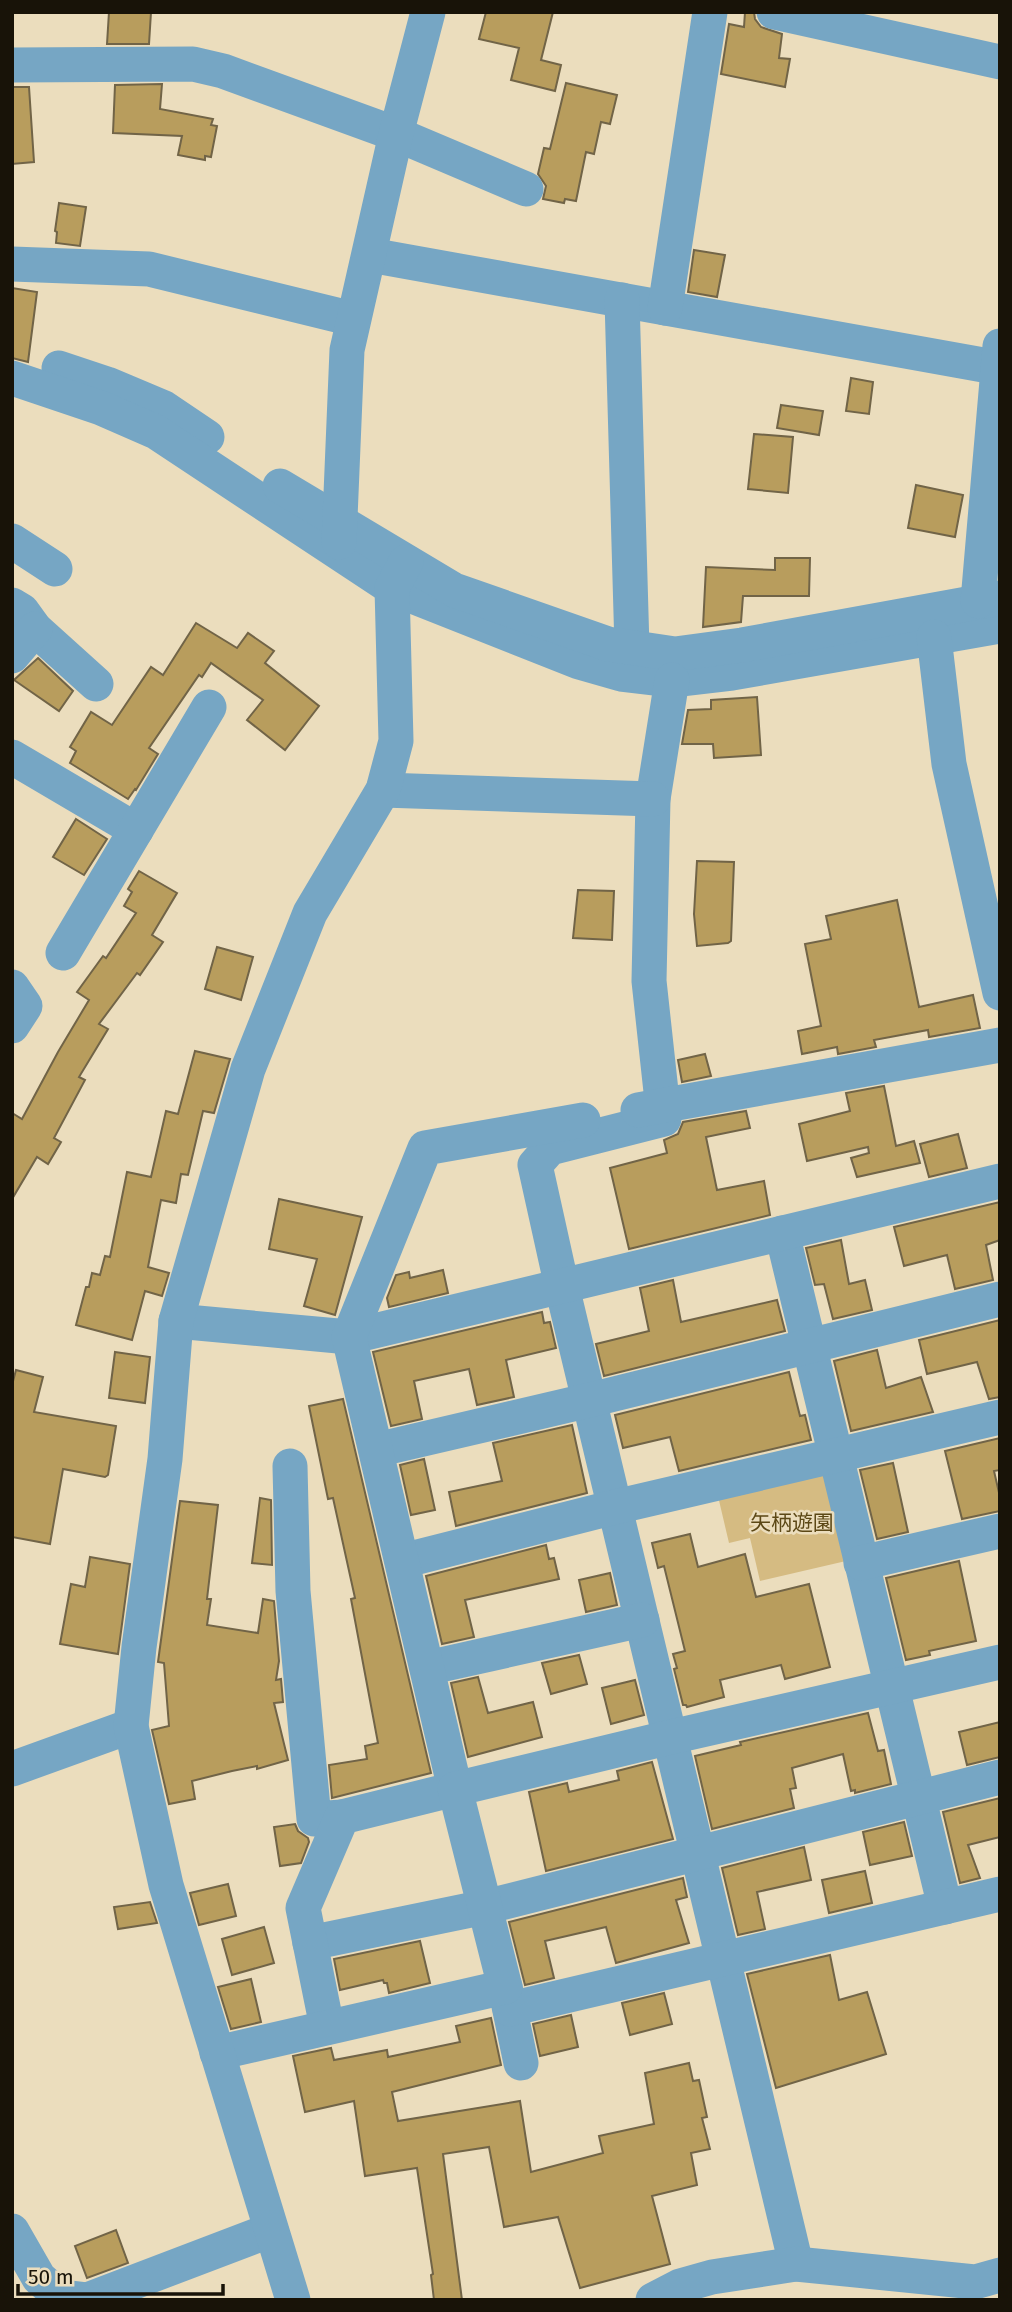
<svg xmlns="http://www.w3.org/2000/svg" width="1012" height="2312" font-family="'Fira Sans','Noto Sans JP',sans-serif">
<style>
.green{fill:#d5bb82}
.building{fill:#b89d5d;stroke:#716447;stroke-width:2}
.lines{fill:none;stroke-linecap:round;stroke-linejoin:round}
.minor{stroke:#76a6c4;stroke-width:35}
.labels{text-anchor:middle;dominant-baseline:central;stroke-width:5;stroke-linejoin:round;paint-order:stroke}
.park-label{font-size:21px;fill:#5c4816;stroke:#ebddbd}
</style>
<rect width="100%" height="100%" fill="#ebddbd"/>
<polygon class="green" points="826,1474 846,1561 760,1581 750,1538 729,1543 717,1492"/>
<g class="building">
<polygon points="109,12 151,12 149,44 107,44"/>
<polygon points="486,12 553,12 541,60 561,65 555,91 511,80 519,48 479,39"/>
<polygon points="745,12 754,12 755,19 761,27 782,34 779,58 790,59 785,87 721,74 729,24 744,27"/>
<polygon points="566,83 617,95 610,124 601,122 594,154 586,152 576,201 565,199 564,203 543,199 546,186 538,174 544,148 550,149"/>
<polygon points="162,84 160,109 213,119 211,125 217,126 211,157 205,156 205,160 178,155 182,136 113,133 115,85"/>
<polygon points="12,87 29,87 34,162 12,164"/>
<polygon points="59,203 86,207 80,246 56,243 57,232 55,231"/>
<polygon points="694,250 725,255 717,297 688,292"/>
<polygon points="12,288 37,292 28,362 12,358"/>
<polygon points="851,378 873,382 869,414 846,411"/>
<polygon points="781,405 823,411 819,435 777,428"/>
<polygon points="754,434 793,437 788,493 748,489"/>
<polygon points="916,485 963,495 955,537 908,528"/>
<polygon points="775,558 810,558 809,596 743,596 741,622 703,627 706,567 775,570"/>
<polygon points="196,623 237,648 248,633 274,651 265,663 319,706 285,750 247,720 263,700 211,663 202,677 199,675 149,748 158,754 136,790 135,789 128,799 70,763 76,751 70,747 91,712 112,725 151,667 163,675"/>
<polygon points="38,658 73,691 59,711 14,680"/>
<polygon points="757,697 761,755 714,758 713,744 682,744 688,710 711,709 711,700"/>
<polygon points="76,819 107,839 84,875 53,857"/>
<polygon points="697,861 734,862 731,941 728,943 697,946 694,914"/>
<polygon points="139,871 177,893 152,935 163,942 140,975 137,973 99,1024 108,1029 79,1077 85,1080 54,1138 61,1142 48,1164 37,1157 12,1199 12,1113 22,1119 58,1052 89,1000 77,992 103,956 106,958 136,913 124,906 132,892 128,889"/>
<polygon points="578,890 614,891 612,940 573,938"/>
<polygon points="897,900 919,1007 973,995 980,1028 929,1037 928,1030 874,1040 876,1047 838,1054 837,1047 802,1054 798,1031 821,1026 805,944 831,939 826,916"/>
<polygon points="217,947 253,957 241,1000 205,989"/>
<polygon points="195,1051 230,1059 214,1113 203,1111 188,1175 181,1174 176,1203 161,1200 148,1267 169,1273 162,1296 145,1291 132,1340 76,1325 86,1287 89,1287 92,1273 100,1275 105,1256 110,1257 127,1172 151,1177 166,1111 178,1114"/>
<polygon points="705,1054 711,1076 682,1082 678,1060"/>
<polygon points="884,1086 896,1146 914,1141 920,1163 857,1177 851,1158 869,1153 868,1147 807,1161 799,1124 850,1111 846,1093"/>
<polygon points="746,1111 750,1128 706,1137 717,1190 764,1181 770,1215 629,1249 610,1168 667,1153 664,1140 678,1134 683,1122"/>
<polygon points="958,1134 967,1168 929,1177 920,1144"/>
<polygon points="279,1199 362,1217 335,1315 304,1306 317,1259 269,1249"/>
<polygon points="1000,1202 1000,1240 986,1245 993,1280 955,1289 947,1255 904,1266 894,1227"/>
<polygon points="841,1240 849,1284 865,1280 872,1310 833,1319 824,1284 815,1285 806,1248"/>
<polygon points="443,1270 448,1293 389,1307 387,1298 396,1275 409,1272 410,1278"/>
<polygon points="673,1280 681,1322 777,1300 785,1331 604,1376 596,1344 649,1331 640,1288"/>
<polygon points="542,1312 544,1323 550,1322 556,1348 506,1360 514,1397 477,1405 469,1369 414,1381 422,1419 391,1426 373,1352"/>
<polygon points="1000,1320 1000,1397 989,1399 977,1362 927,1374 919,1340"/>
<polygon points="877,1350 886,1388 921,1377 933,1412 851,1431 834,1361"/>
<polygon points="115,1352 150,1357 145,1403 109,1398"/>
<polygon points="16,1370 43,1377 34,1412 116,1426 108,1475 105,1477 63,1469 50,1544 12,1537 12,1385"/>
<polygon points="789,1372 800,1416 805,1415 811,1440 679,1471 670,1437 623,1448 615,1415"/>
<polygon points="343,1399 431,1773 332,1798 329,1765 367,1759 365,1746 378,1743 351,1599 355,1598 333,1498 328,1499 309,1406"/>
<polygon points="572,1425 587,1493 456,1526 449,1492 502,1481 493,1443"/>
<polygon points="1000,1438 1000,1470 994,1471 1000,1497 1000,1511 962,1519 945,1451"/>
<polygon points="424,1459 435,1510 411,1515 400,1465"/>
<polygon points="893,1463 908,1532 877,1539 860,1470"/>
<polygon points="260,1498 271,1500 272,1565 252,1563"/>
<polygon points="180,1501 218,1505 207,1599 211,1599 207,1625 258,1633 263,1599 274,1601 279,1661 276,1680 281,1679 283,1702 274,1703 288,1760 257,1769 257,1766 232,1771 192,1781 195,1799 169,1804 152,1730 169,1726 164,1663 158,1662"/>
<polygon points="690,1534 698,1567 745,1554 756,1597 809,1584 830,1667 785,1679 781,1665 720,1680 724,1697 687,1707 686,1705 683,1705 674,1669 677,1668 673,1654 685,1651 664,1566 658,1568 652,1543"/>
<polygon points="546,1545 549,1559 554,1558 559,1579 465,1600 474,1637 442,1644 426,1576"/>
<polygon points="90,1557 130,1564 118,1654 60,1644 71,1584 85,1587"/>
<polygon points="959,1561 976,1641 929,1651 930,1655 906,1660 886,1578"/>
<polygon points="610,1573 617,1605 586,1612 579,1580"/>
<polygon points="579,1655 587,1684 551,1694 542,1663"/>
<polygon points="478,1677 488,1713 533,1702 542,1737 468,1757 451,1683"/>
<polygon points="635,1680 644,1715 611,1724 602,1688"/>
<polygon points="868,1713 878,1751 884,1750 891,1784 855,1793 855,1790 851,1791 843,1754 792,1768 796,1788 790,1789 794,1808 712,1829 695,1756 741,1745 740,1742"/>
<polygon points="1000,1722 1000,1757 967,1765 959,1732"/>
<polygon points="652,1762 673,1839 546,1871 529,1792 567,1783 569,1792 619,1780 617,1771"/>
<polygon points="1000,1798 1000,1837 968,1845 980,1878 960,1883 943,1812"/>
<polygon points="904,1822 912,1856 870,1865 863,1832"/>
<polygon points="295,1824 298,1831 308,1838 309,1842 301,1863 280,1866 274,1827"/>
<polygon points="804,1847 811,1880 757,1892 765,1929 738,1935 722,1868"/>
<polygon points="865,1871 872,1903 829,1913 822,1880"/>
<polygon points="683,1878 687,1897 676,1900 689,1943 616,1963 606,1927 545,1941 554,1978 525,1985 509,1922"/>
<polygon points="228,1884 236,1916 199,1925 190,1893"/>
<polygon points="150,1902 157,1923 118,1929 114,1907"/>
<polygon points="264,1927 274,1963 232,1975 222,1939"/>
<polygon points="420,1941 430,1983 389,1993 387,1983 384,1983 383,1980 340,1990 334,1959"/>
<polygon points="830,1955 839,2000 867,1992 886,2054 776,2088 747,1974"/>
<polygon points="251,1979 261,2022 231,2029 218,1987"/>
<polygon points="664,1993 672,2024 630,2035 622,2003"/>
<polygon points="571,2015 578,2047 540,2056 533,2024"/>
<polygon points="491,2018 501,2065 392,2092 398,2121 520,2101 531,2172 603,2153 599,2136 654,2124 645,2073 689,2063 693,2081 699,2080 707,2117 702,2118 710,2149 691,2153 697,2185 652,2196 670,2264 580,2288 558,2217 504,2227 489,2147 443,2154 462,2300 434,2300 431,2275 433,2274 417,2168 365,2176 354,2101 305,2112 293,2056 331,2048 334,2060 387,2050 388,2057 460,2042 456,2026"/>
<polygon points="116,2230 128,2263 87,2278 75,2246"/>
</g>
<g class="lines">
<g class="minor">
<polyline points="774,12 1000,62"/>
<polyline points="12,65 193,64 223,71 396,134 526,189"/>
<polyline points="370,255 1000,368"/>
<polyline points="12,264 149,269 353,319"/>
<polyline points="622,300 632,648"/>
<polyline points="665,308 710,12"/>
<polyline points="59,368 107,384 164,408 207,437"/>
<polyline points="12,378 101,408 156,432 392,588 579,662 621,674 672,680 732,673 1000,626"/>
<polyline points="280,486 454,590 608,644 675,654 742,645 1000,598"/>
<polyline points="12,541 55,569"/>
<polyline points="339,542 347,350 396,134 428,12"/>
<polyline points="978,601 1000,346"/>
<polyline points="12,605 22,611 35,629 96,684"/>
<polyline points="934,637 949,764 1000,993"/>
<polyline points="12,656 35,629"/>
<polyline points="672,680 653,799 649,981 664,1119 550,1148 535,1165 562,1287 796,2264"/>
<polyline points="12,757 136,830"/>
<polyline points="383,790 653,799"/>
<polyline points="63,953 209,707"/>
<polyline points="12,987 25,1006 12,1026"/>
<polyline points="638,1110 1000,1045"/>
<polyline points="782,1233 945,1907"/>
<polyline points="176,1321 349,1337 1000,1181"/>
<polyline points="376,1450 590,1400 1000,1299"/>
<polyline points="290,1466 293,1591 314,1819 342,1817"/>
<polyline points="402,1561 615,1507 1000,1417"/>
<polyline points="861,1563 1000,1531"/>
<polyline points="427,1668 642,1620"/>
<polyline points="12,1769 131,1726"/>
<polyline points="310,1943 485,1907 1000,1777"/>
<polyline points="505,1987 521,2063"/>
<polyline points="510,2009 1000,1894"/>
<polyline points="327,2027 303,1908 342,1817 455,1789 349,1337 425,1148 583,1120"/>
<polyline points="217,2053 505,1987 455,1789 671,1737 1000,1662"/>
<polyline points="12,2231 39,2278 61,2297 86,2300"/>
<polyline points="87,2300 271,2230"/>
<polyline points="293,2300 166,1885 131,1726 139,1647 165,1459 176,1321 248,1069 310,913 383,790 396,741 392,588 406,562"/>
<polyline points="653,2300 680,2286 712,2277 796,2264 975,2282 1000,2275"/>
</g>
</g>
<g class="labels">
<g class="park-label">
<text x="792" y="1523">矢柄遊園</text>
</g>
</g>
<rect width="1012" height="2312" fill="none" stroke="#181308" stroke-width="28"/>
<path d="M18 2284v10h205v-10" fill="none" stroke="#181308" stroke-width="3.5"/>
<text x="28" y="2284" font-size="21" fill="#181308" stroke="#ebddbd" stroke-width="5" paint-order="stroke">50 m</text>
</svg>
